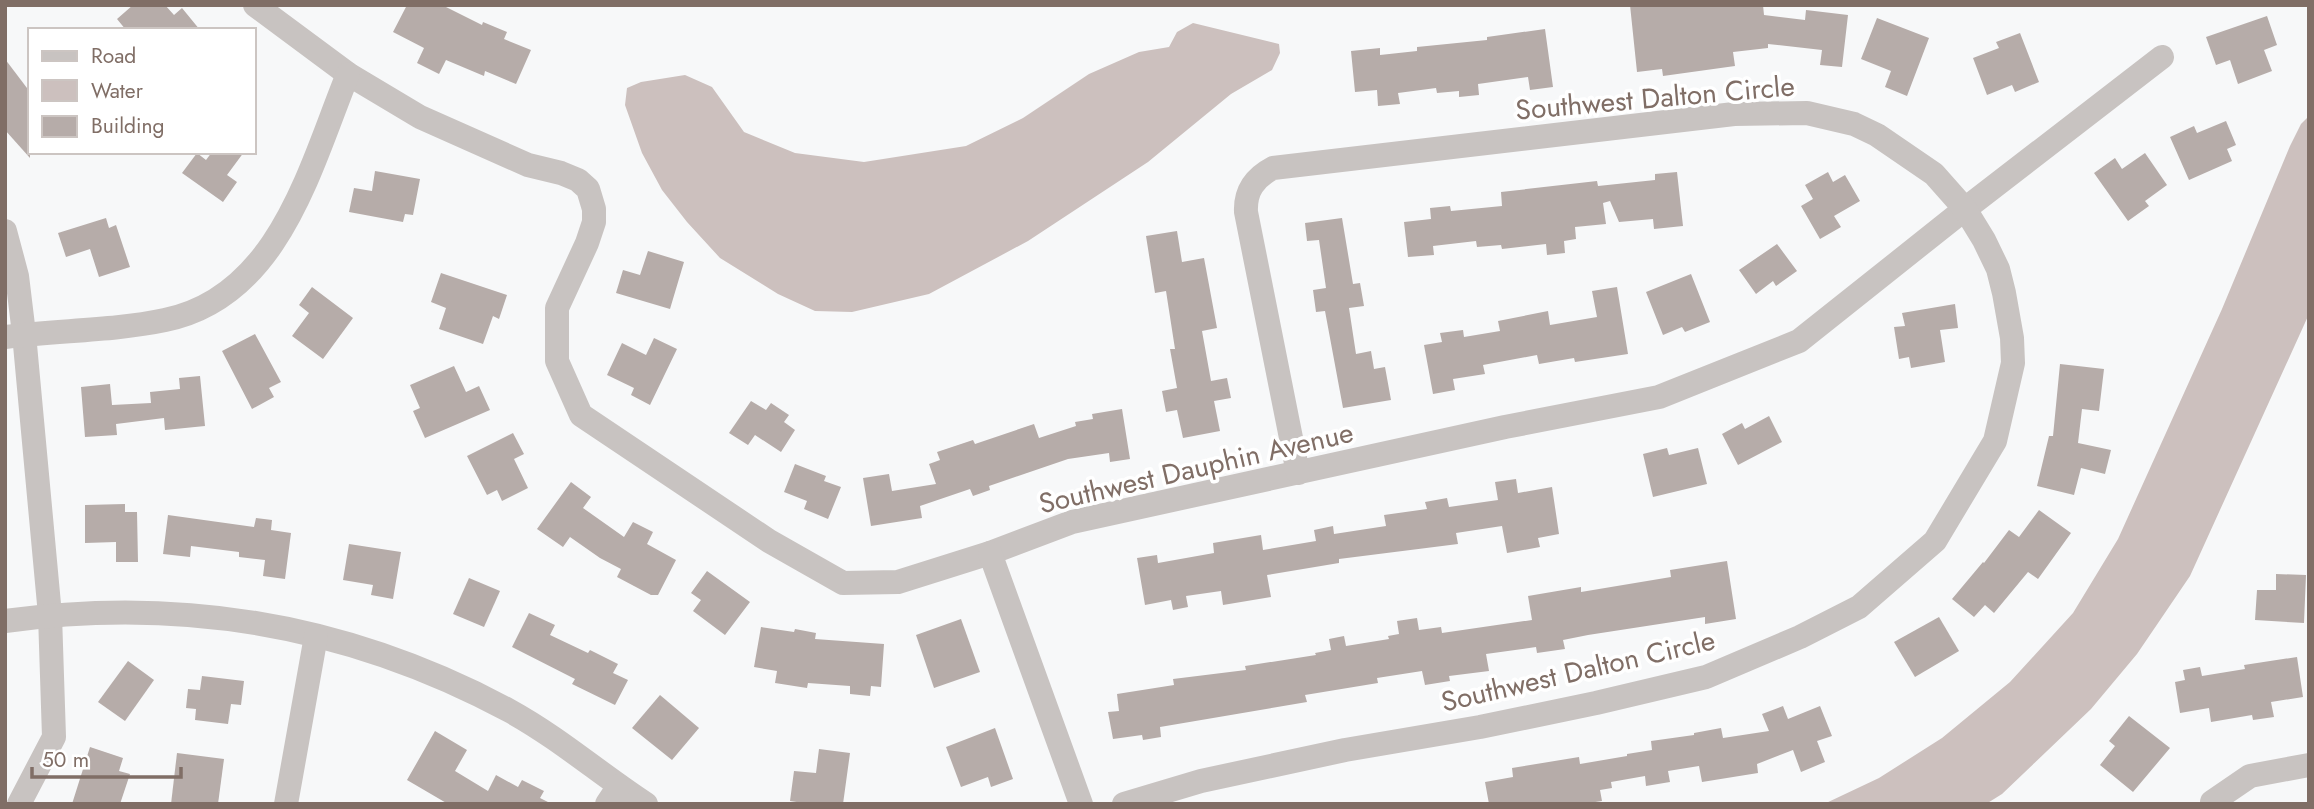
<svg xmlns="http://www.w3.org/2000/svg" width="2314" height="809" font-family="Jost,sans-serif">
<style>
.water{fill:#ccc0be}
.building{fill:#b6aca9}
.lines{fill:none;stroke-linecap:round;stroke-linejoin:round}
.minor{stroke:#c8c3c1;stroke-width:24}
.labels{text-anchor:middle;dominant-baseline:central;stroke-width:7;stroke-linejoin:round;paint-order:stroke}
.street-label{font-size:28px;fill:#806e66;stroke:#fff}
</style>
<rect width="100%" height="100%" fill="#f7f8f9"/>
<g class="water">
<polygon points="1193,23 1279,44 1280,53 1272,70 1231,94 1148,162 1028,241 929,294 852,312 815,311 778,294 720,258 687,222 662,190 642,153 625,105 627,88 641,82 685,75 712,87 744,132 795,153 864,162 966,146 1023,118 1089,74 1139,52 1169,47 1177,32"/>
<polygon points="2309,116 2309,314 2190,576 2137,654 2091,709 2002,794 1986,804 1824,804 1879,778 1942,738 2010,682 2073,613 2118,539 2222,309 2290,146 2301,124"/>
</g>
<g class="building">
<polygon points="133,5 165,5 174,15 182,8 200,30 126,30 117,19"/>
<polygon points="407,5 442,5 482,25 483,22 507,32 504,39 531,50 516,84 485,71 484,76 446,60 439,74 417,63 424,48 393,32"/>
<polygon points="1630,5 1690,5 1690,7 1763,5 1764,15 1805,20 1806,10 1848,15 1842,67 1820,65 1822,50 1768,44 1768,48 1733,52 1735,66 1663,76 1662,69 1637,72"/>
<polygon points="2267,16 2277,45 2264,50 2272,71 2238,84 2230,60 2216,65 2206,37"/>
<polygon points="1877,18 1929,38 1907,96 1885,87 1891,71 1861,59"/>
<polygon points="1545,29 1553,87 1530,90 1528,77 1478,84 1479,95 1459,97 1459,91 1437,93 1436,88 1398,93 1400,104 1378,106 1377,90 1355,92 1351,51 1380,48 1380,55 1417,51 1417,47 1487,40 1487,37"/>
<polygon points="2020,33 2039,82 2015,92 2012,85 1987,95 1973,58 1999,48 1996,42"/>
<polygon points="5,59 30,92 30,158 5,130"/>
<polygon points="2226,121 2236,145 2227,149 2232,161 2189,180 2170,137 2194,126 2197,133"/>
<polygon points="212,152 244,152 227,175 237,182 223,202 182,173 197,153 206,160"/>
<polygon points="2145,153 2167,185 2145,201 2149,206 2128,221 2094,173 2115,158 2122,169"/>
<polygon points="375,171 420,179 413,215 405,214 403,222 349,212 354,188 372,191"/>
<polygon points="1677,172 1683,226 1654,229 1653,219 1619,222 1610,201 1603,203 1606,224 1575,227 1576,239 1564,241 1565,253 1547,255 1546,244 1502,249 1501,245 1477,247 1476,241 1433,246 1434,255 1408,257 1404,222 1431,219 1430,208 1450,206 1451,211 1502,206 1501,192 1597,181 1598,186 1655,180 1655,174"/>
<polygon points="1828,172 1833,182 1845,175 1860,201 1834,216 1841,227 1820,239 1801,206 1813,199 1805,185"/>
<polygon points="106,218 109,228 116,225 130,267 99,277 90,249 66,257 58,233"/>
<polygon points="1342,218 1353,284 1360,283 1364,306 1349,308 1356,354 1371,351 1374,369 1385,367 1391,400 1343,408 1325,311 1316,312 1313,290 1326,288 1319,240 1307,241 1305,223"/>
<polygon points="1177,231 1182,262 1204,258 1217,328 1202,331 1211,381 1227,378 1231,398 1214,401 1220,431 1183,438 1177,410 1166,412 1162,391 1177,388 1170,349 1175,349 1166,291 1155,293 1146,236"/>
<polygon points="1777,244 1797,271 1776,286 1773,281 1756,294 1739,270"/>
<polygon points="648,251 684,262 670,309 616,293 623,270 640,275"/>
<polygon points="441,273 507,295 499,319 493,316 483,344 439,329 446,308 431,302"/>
<polygon points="1691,274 1710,322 1685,332 1682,327 1663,335 1646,292"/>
<polygon points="312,287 353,318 323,359 292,336 309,313 299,305"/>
<polygon points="1617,287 1628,354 1575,362 1574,358 1539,364 1537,355 1483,365 1485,374 1453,379 1455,390 1433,394 1424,345 1442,342 1440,333 1463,330 1464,337 1500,331 1498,321 1548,311 1550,325 1597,317 1592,291"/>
<polygon points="1955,304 1958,328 1940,330 1945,362 1911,368 1909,357 1899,359 1894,327 1905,326 1902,313"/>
<polygon points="255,334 281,382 269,388 274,397 252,409 222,351"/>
<polygon points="654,338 677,349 650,405 631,395 634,388 607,375 622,343 646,355"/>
<polygon points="2060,364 2104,369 2099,411 2082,409 2078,443 2111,450 2105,474 2081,468 2074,495 2037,486 2049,436 2053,436"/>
<polygon points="454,366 466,392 479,386 490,410 425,438 413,411 420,408 410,385"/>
<polygon points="200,376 205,426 165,430 164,418 116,424 117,435 85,437 81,387 110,384 112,405 151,403 150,392 180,389 179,378"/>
<polygon points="751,401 766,410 771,403 789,415 784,422 795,430 781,452 755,435 748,445 729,433"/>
<polygon points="1122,409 1130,459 1110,462 1109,453 1068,459 989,486 990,490 973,496 970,489 920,506 922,518 871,526 863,478 889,474 892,491 936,484 929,464 940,460 937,452 973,440 975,444 1034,424 1039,438 1076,426 1075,422 1093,419 1092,414"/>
<polygon points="1769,416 1782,442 1738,465 1722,434 1742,423 1745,429"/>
<polygon points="513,433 524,454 514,459 528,488 502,501 497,490 487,495 467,456"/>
<polygon points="1667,448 1669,455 1698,448 1707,484 1653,497 1643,454"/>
<polygon points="795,464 826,476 824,481 841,487 828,519 804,509 807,501 784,492"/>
<polygon points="1516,479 1518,493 1552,487 1559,534 1538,538 1540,547 1507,553 1502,526 1456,533 1458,544 1339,559 1339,563 1267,575 1271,597 1223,605 1221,591 1186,596 1188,607 1173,610 1171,600 1145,605 1137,558 1157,555 1158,563 1214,553 1213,543 1261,535 1263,550 1316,541 1314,530 1333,526 1334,534 1386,526 1384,515 1427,509 1425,502 1447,498 1449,507 1498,500 1495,482"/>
<polygon points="571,482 591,497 583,508 624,537 633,522 653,532 647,544 676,560 658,595 651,595 617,577 621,569 600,558 570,537 563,547 537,529"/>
<polygon points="125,504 125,512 137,512 138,562 116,562 116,542 85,543 85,505"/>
<polygon points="2039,510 2071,533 2038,579 2028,572 1994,613 1985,605 1974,617 1952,599 1983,562 1984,563 2009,530 2019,537"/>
<polygon points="168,515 254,527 256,518 272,520 271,530 291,533 285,579 263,576 265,560 239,557 239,552 191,546 190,557 163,554"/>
<polygon points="349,544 401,552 393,599 371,595 373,585 343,580"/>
<polygon points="1727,561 1736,619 1705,624 1705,617 1588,635 1563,640 1565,649 1537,653 1536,647 1486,654 1489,671 1449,676 1450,681 1425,685 1422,671 1377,678 1378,683 1305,695 1307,702 1160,727 1161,737 1143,740 1142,735 1113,739 1108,712 1119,711 1117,694 1174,685 1173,679 1246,670 1245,666 1316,655 1315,653 1331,650 1329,639 1344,636 1346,646 1389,639 1388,636 1399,634 1397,621 1417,618 1419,630 1441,627 1442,633 1532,620 1528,596 1581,587 1581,592 1671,577 1670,570"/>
<polygon points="707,571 750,602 725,635 693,611 701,600 691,593"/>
<polygon points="2276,574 2306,575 2304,623 2255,620 2257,590 2276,590"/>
<polygon points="469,578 500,591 484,627 453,614"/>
<polygon points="529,613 555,625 550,635 588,653 590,650 618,664 613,673 628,680 615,705 572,684 575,679 512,647"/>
<polygon points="1939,617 1959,651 1915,677 1894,642"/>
<polygon points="961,619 980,672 934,688 916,635"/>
<polygon points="761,627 794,632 795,629 816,633 815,639 884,644 881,687 871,686 870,696 850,694 850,686 808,683 807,688 775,683 777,671 754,667"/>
<polygon points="2297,657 2303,697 2271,702 2274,717 2253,720 2252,715 2211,722 2209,708 2180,713 2175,682 2185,680 2183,670 2200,667 2202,676 2245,669 2244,665"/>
<polygon points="128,661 154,680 125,721 98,702"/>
<polygon points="202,676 244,681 241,705 231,704 228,724 195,720 196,709 186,708 188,689 200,690"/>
<polygon points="660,695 699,728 672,760 632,728"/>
<polygon points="1783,706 1788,719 1820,706 1832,736 1817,741 1825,762 1801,772 1793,750 1757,764 1758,773 1702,782 1699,766 1668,771 1670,782 1646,786 1645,776 1611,782 1612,788 1600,790 1602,801 1582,804 1489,804 1485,782 1513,777 1512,768 1579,757 1580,764 1627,756 1627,754 1652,750 1651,741 1694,735 1694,733 1721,728 1723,738 1769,731 1762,714"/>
<polygon points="2129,716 2170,748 2133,792 2100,765 2115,746 2109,741"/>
<polygon points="995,728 1013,779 991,787 988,777 961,787 946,747"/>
<polygon points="435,731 467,750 455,771 488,791 496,775 518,787 522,780 544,791 540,798 552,804 448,804 407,780"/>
<polygon points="90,747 123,758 119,771 130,774 120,804 72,804"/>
<polygon points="819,749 850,753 843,804 810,804 790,801 794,771 816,773"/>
<polygon points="177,753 224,759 218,804 171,804"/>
</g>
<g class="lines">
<g class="minor">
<polyline points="255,5 348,74 420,117 528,165 561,173 578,180 588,189 594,209 594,222 587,243 557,308 557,361 581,415 769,541 843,583 898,582 990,553 1072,522 1505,427 1659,397 1799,341 1965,209 2162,57"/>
<polyline points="5,231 17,276 24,334 50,615 54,737 19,804"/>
<path d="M5,337C58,330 113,331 165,320C279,297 310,167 348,74"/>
<polyline points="990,553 1081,804"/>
<path d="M5,621C183,596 352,626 510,711C559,738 600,774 646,804"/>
<polyline points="2212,802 2250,776 2309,765"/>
<polyline points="286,804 316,636"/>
<polyline points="607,804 619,786"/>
<path d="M1124,804L1201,781L1345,750L1480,727L1596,703L1706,677L1800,637L1859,607L1935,541L1995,441L2013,363L2012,338L2004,293L1998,269L1984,240L1965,209L1934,174L1877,135L1854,124L1807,113L1734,114L1273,168C1254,178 1245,191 1246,212L1298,473"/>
</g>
</g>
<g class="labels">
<g class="street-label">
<text transform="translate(1655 98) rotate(-5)">Southwest Dalton Circle</text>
<text transform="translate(1196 468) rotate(-13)">Southwest Dauphin Avenue</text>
<text transform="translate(1578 671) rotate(-13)">Southwest Dalton Circle</text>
</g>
</g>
<rect width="2314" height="809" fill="none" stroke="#806e66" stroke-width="14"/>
<rect x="28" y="28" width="228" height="126" fill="#ffffff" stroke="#ccc5c2" stroke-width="2"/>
<rect x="42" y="51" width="35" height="10" fill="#c8c3c1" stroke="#ccc5c2" stroke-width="2"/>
<text x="91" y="63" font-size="21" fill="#806e66">Road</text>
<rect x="42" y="80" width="35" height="21" fill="#ccc0be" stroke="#ccc5c2" stroke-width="2"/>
<text x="91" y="98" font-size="21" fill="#806e66">Water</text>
<rect x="42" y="116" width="35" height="21" fill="#b6aca9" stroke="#ccc5c2" stroke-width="2"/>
<text x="91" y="133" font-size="21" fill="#806e66">Building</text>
<path d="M32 767v10h149v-10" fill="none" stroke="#806e66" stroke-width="3.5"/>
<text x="42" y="767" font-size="21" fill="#806e66" stroke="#ffffff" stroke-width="5" paint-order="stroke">50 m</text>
</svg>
